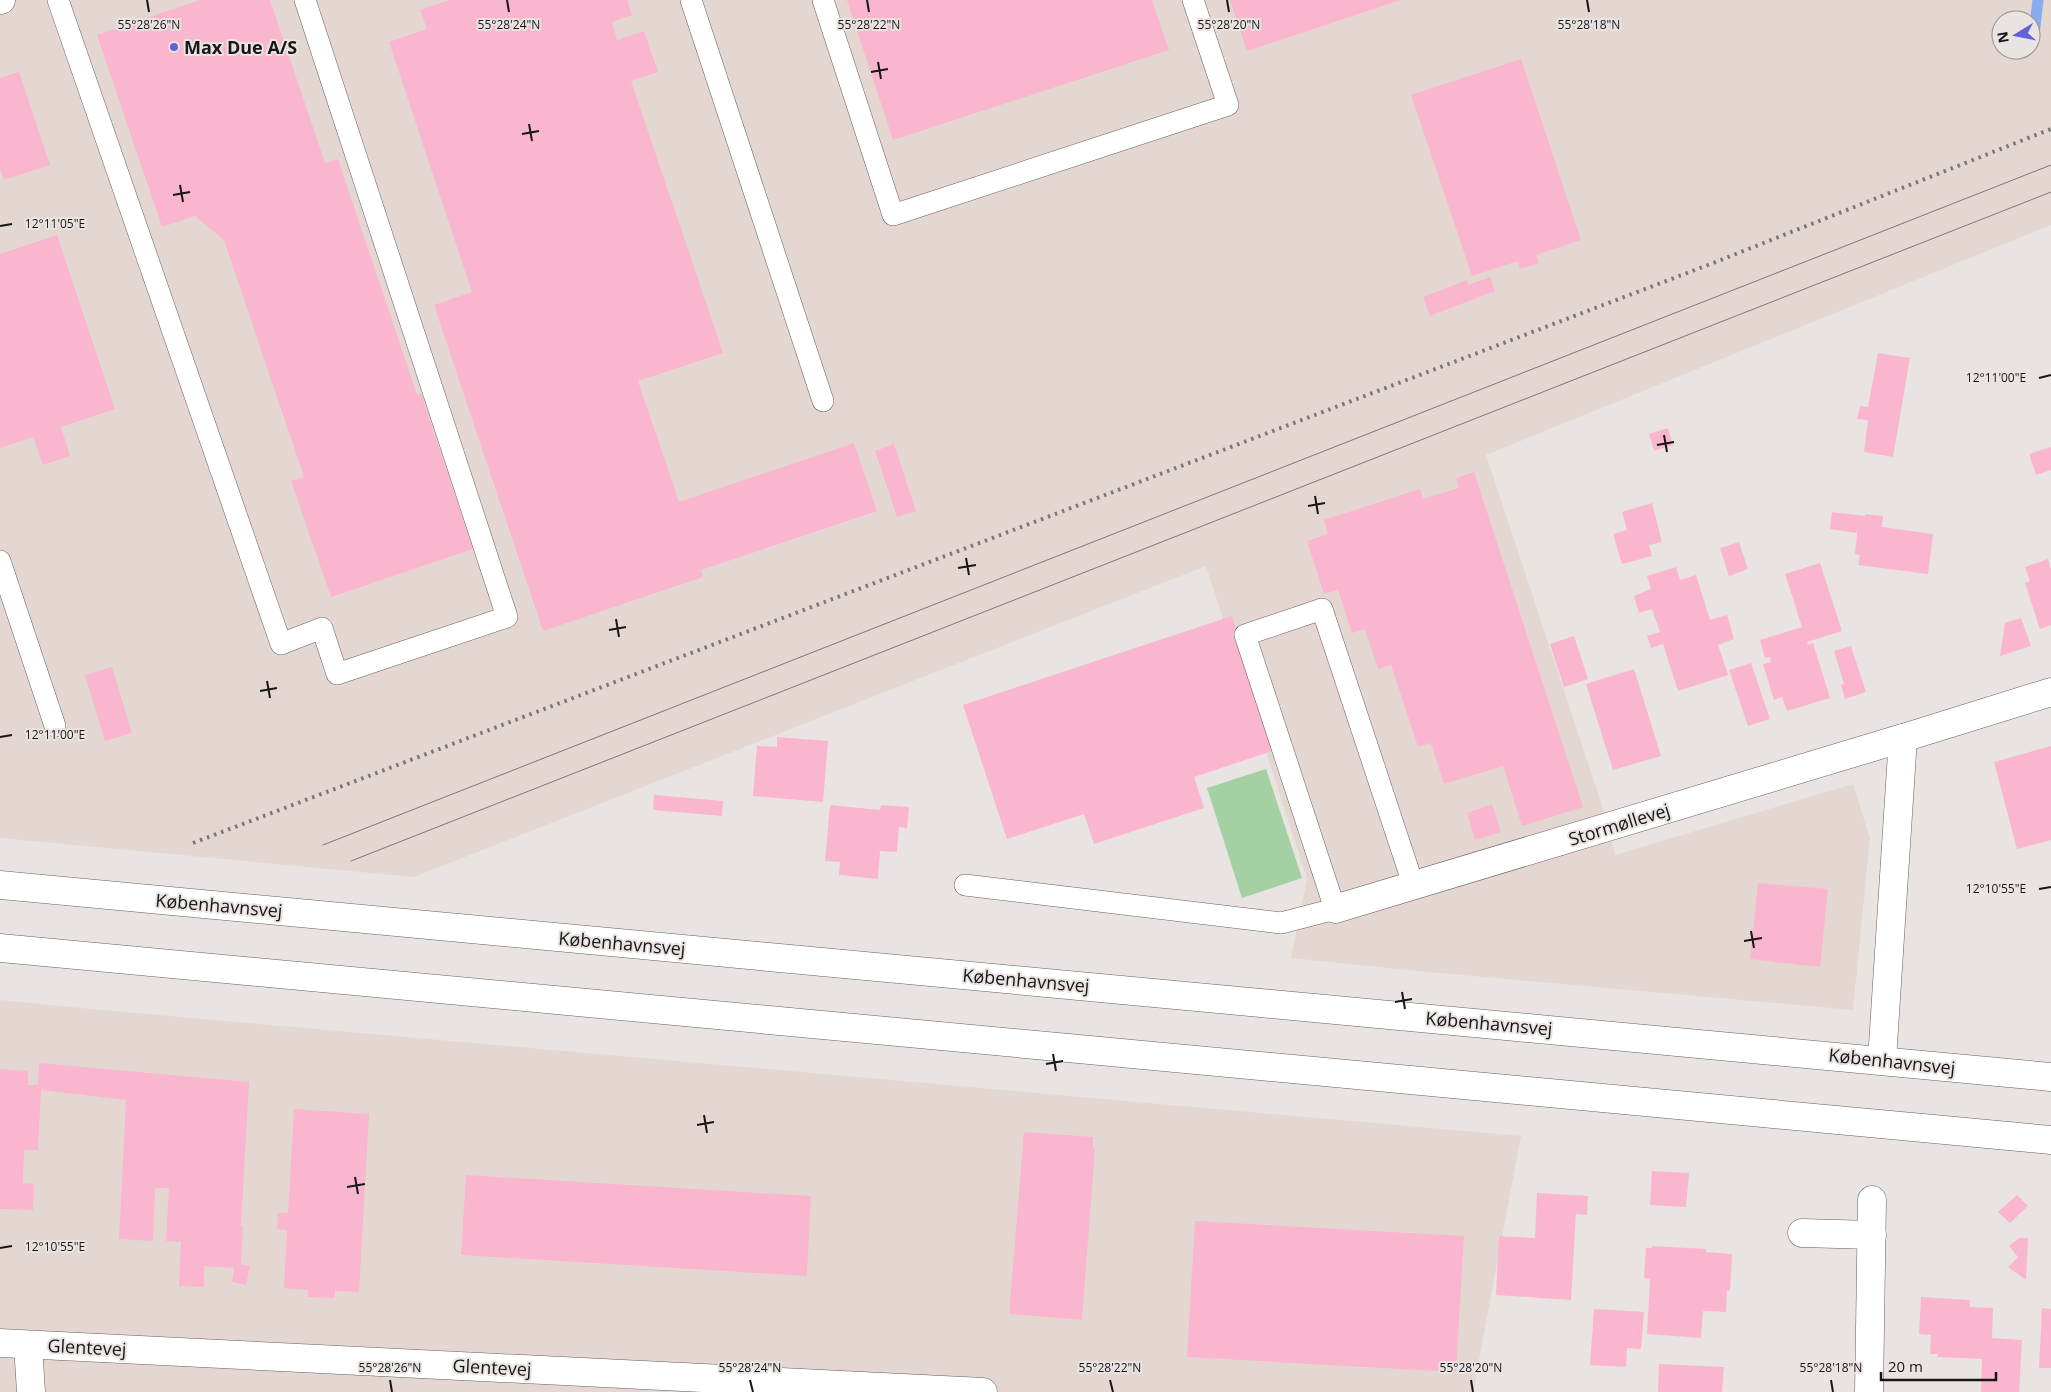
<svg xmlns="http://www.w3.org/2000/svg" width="2051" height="1392" font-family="'Open Sans',sans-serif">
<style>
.built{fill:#e4d7d1;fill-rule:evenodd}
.green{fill:#a4d0a4}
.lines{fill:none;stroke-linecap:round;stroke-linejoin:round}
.stream{stroke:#87acf0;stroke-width:11}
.building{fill:#fab6ce}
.service-casing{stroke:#65605e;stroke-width:22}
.minor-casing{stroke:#65605e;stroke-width:29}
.secondary-casing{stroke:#65605e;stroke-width:29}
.service{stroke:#fff;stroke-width:21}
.minor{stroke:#fff;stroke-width:28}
.secondary{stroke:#fff;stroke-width:28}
.tram{stroke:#7c7877;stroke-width:1}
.rail{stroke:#7c7877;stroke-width:4;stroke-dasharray:2.5 5;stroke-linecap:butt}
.ticks{fill:none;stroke:#181616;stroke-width:2}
.poi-dot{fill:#6162da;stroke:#e9e4e1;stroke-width:2}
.labels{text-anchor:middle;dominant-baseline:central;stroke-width:4;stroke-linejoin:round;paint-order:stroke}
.poi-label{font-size:18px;font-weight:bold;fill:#181616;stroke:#e9e4e1;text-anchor:start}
.street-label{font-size:18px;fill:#181616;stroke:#e9e4e1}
.ticks-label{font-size:12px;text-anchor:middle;fill:#181616;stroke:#e9e4e1;stroke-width:4;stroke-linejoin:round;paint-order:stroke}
</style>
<rect width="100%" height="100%" fill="#e9e4e1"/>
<g class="built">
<path d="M0,0H2051V225L1486,455L1601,802L1615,855L1853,784L1870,838L1853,1010L1417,971L1291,958L1307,879L1206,566L414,877L0,838ZM2001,20H2031V50H2001Z"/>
<polygon points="0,1000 91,1009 1521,1136 1473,1392 0,1392"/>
</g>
<polygon class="green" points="1266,769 1302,878 1242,898 1207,788"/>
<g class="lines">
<polyline class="stream" points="2033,43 2038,0"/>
</g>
<g class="building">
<polygon points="200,0 270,0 325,163 338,159 417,395 421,394 473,549 331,597 291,481 304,477 224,240 195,216 162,227 97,35"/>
<polygon points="449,0 627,0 632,15 612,22 617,40 644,31 658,72 631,81 723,353 638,381 679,502 854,443 877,511 701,570 703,577 543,631 434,305 472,292 389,42 427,29 420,10"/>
<polygon points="847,0 1152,0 1169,50 893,140"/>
<polygon points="1230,0 1401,0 1247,51"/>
<polygon points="1521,59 1581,240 1536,255 1539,263 1520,269 1518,261 1472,276 1411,95"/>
<polygon points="19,72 50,165 4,180 0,169 0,78"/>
<polygon points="57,235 115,409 61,427 70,456 43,465 33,437 0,448 0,254"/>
<polygon points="1490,277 1495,291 1430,316 1423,297 1467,280 1468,285"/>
<polygon points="1878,353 1910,358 1893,457 1864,452 1868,420 1857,419 1860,406 1868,407"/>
<polygon points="1668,428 1673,445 1654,451 1649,434"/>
<polygon points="894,444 916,511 897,517 875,451"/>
<polygon points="2051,447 2051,470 2036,475 2029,454"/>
<polygon points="1474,472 1583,807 1522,826 1503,766 1444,784 1431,743 1418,747 1391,665 1378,669 1365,629 1352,633 1338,590 1324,594 1307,541 1328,534 1324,520 1420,489 1423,499 1459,488 1456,478"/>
<polygon points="1652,503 1662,542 1649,545 1652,556 1622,564 1613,534 1627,530 1622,512"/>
<polygon points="1832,512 1865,516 1865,514 1883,516 1882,527 1933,534 1928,574 1858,565 1860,555 1855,554 1857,533 1830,529"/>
<polygon points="1739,542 1748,569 1729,576 1720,548"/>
<polygon points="2048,559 2051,569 2051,625 2040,629 2025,583 2030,581 2025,567"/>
<polygon points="1820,563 1842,631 1807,642 1808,645 1813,643 1830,698 1787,711 1782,697 1774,700 1763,664 1771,662 1770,657 1765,658 1760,640 1802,627 1785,574"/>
<polygon points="1676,567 1680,580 1696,575 1710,620 1727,615 1734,639 1718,645 1728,675 1678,691 1663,644 1651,648 1647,636 1660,632 1652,609 1639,613 1634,596 1651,589 1647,576"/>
<polygon points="1232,616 1275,750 1194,777 1204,808 1094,844 1084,814 1007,839 963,705"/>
<polygon points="2021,618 2031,646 2000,656 2005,623"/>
<polygon points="1574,636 1588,679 1564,687 1550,644"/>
<polygon points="1851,646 1866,692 1845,699 1841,685 1844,684 1834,651"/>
<polygon points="1751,663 1770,719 1748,726 1729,670"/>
<polygon points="112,667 132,733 105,741 85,675"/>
<polygon points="1634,669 1661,756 1613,770 1586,684"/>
<polygon points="777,737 828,741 823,802 753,796 757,746 777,747"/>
<polygon points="2051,746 2051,840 2017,849 1994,762"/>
<polygon points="654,795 723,801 722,816 653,810"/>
<polygon points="1492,804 1501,832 1475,840 1467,813"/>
<polygon points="830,805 880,810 881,805 909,807 907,828 899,827 897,852 880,851 878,879 839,875 840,862 825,861"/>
<polygon points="1758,883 1828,889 1820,967 1750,959"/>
<polygon points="39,1063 249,1082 241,1226 243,1226 241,1265 250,1266 246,1285 232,1282 234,1268 204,1266 204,1287 179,1286 181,1242 166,1241 169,1188 155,1188 153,1241 119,1239 126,1100 41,1090 38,1150 24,1150 23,1183 34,1184 33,1210 0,1209 0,1069 28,1071 28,1085 38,1085"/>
<polygon points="294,1109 369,1114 359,1292 335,1291 335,1298 308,1297 308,1290 284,1288 287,1230 277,1229 278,1213 288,1213"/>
<polygon points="1024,1132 1093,1137 1093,1149 1095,1149 1082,1320 1009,1314"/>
<polygon points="1652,1171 1689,1173 1686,1207 1650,1205"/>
<polygon points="466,1175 811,1196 807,1276 461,1255"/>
<polygon points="1537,1193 1588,1196 1587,1215 1576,1214 1571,1300 1496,1295 1499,1236 1535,1238"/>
<polygon points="2017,1195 2028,1206 2010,1223 1998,1212"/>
<polygon points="1195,1221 1464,1236 1456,1372 1187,1357"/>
<polygon points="2019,1238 2028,1238 2026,1280 2008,1267 2018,1257 2009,1246"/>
<polygon points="1652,1246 1706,1249 1706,1252 1732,1254 1730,1291 1727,1290 1726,1312 1703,1311 1701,1338 1647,1334 1650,1279 1644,1278 1646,1248 1652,1248"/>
<polygon points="1921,1297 1970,1300 1970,1307 1993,1308 1992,1338 2022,1340 2019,1392 1981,1392 1982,1359 1938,1357 1938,1354 1930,1354 1931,1335 1919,1334"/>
<polygon points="2042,1308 2051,1309 2051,1368 2039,1368"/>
<polygon points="1594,1309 1644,1312 1641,1349 1627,1348 1626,1367 1590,1365"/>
<polygon points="1659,1364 1724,1367 1722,1392 1658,1392"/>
</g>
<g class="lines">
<defs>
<g id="service">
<polyline points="58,0 281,644 322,628 337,674 507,617 305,0"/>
<polyline points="691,0 823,401"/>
<polyline points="823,0 893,215 1228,105 1193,0"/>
<polyline points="0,561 55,726"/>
<polyline points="965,885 1281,923 1335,909 1245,635 1322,609 1414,887"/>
</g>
<g id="minor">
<polyline points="0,0 1,0"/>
<polyline points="1335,909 1903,738"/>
<polyline points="1882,1060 1903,738 2051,692"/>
<polyline points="1802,1233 1872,1235"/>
<polyline points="0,1343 983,1392"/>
<polyline points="28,1345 31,1392"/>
<polyline points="1869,1392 1872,1200"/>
</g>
<g id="secondary">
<polyline points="0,885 2051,1077"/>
<polyline points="0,948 2051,1140"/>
</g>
</defs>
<use href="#service" class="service-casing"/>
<use href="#minor" class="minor-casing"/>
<use href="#secondary" class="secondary-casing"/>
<use href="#service" class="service"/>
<use href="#minor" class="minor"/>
<use href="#secondary" class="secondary"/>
<g class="tram">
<polyline points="323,845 2051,165"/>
<polyline points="351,861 2051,192"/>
</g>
<polyline class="rail" points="193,843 1708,265 2051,129"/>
</g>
<path class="ticks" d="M147,0L149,12M507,0L509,12M867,0L869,12M1227,0L1229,12M1587,0L1589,12M878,62L881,79M871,72L888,69M529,124L532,141M522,134L539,131M180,185L183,202M173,195L190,192M0,226L12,224M2039,378L2051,375M1664,435L1667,452M1657,445L1674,442M1315,496L1318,514M1308,506L1325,503M966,558L969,575M958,568L976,565M616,619L619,637M609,630L626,627M267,681L270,698M260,691L277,688M0,737L12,735M2039,889L2051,887M1751,931L1754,948M1744,941L1762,938M1402,992L1405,1009M1395,1002L1412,999M1053,1054L1056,1071M1046,1064L1063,1061M704,1115L707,1133M697,1125L714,1122M355,1177L358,1194M347,1187L365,1184M0,1248L12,1246M390,1380L392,1392M750,1380L753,1392M1110,1380L1113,1392M1471,1380L1473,1392M1831,1380L1833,1392"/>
<circle class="poi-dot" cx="174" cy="47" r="5"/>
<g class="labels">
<g class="poi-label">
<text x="184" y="47">Max Due A/S</text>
</g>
<g class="street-label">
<text transform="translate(1619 824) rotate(-17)">Stormøllevej</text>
<text transform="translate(219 905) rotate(5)">Københavnsvej</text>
<text transform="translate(622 943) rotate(5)">Københavnsvej</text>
<text transform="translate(1026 980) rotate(5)">Københavnsvej</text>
<text transform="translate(1489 1023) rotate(5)">Københavnsvej</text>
<text transform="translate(1892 1061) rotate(6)">Københavnsvej</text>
<text transform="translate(87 1347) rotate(3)">Glentevej</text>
<text transform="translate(492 1367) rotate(3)">Glentevej</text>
</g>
</g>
<g class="ticks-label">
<text x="149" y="29">55°28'26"N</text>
<text x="509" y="29">55°28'24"N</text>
<text x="869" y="29">55°28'22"N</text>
<text x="1229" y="29">55°28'20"N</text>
<text x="1589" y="29">55°28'18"N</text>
<text x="55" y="228">12°11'05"E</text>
<text x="1996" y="382">12°11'00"E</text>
<text x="55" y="739">12°11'00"E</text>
<text x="1996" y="893">12°10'55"E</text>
<text x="55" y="1251">12°10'55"E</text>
<text x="390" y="1372">55°28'26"N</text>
<text x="750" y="1372">55°28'24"N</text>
<text x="1110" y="1372">55°28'22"N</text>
<text x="1471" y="1372">55°28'20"N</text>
<text x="1831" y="1372">55°28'18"N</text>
</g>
<g transform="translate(2016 35) rotate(260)"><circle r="24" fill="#e9e4e1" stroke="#959290"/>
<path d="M0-4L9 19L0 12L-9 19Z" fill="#6162da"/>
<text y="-8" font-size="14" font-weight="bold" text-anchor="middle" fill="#181616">N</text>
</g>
<path d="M1881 1372v8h115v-8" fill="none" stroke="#181616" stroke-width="2.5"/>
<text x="1888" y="1372" font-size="15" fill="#181616" stroke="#e9e4e1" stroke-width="4" paint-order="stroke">20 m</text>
</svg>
